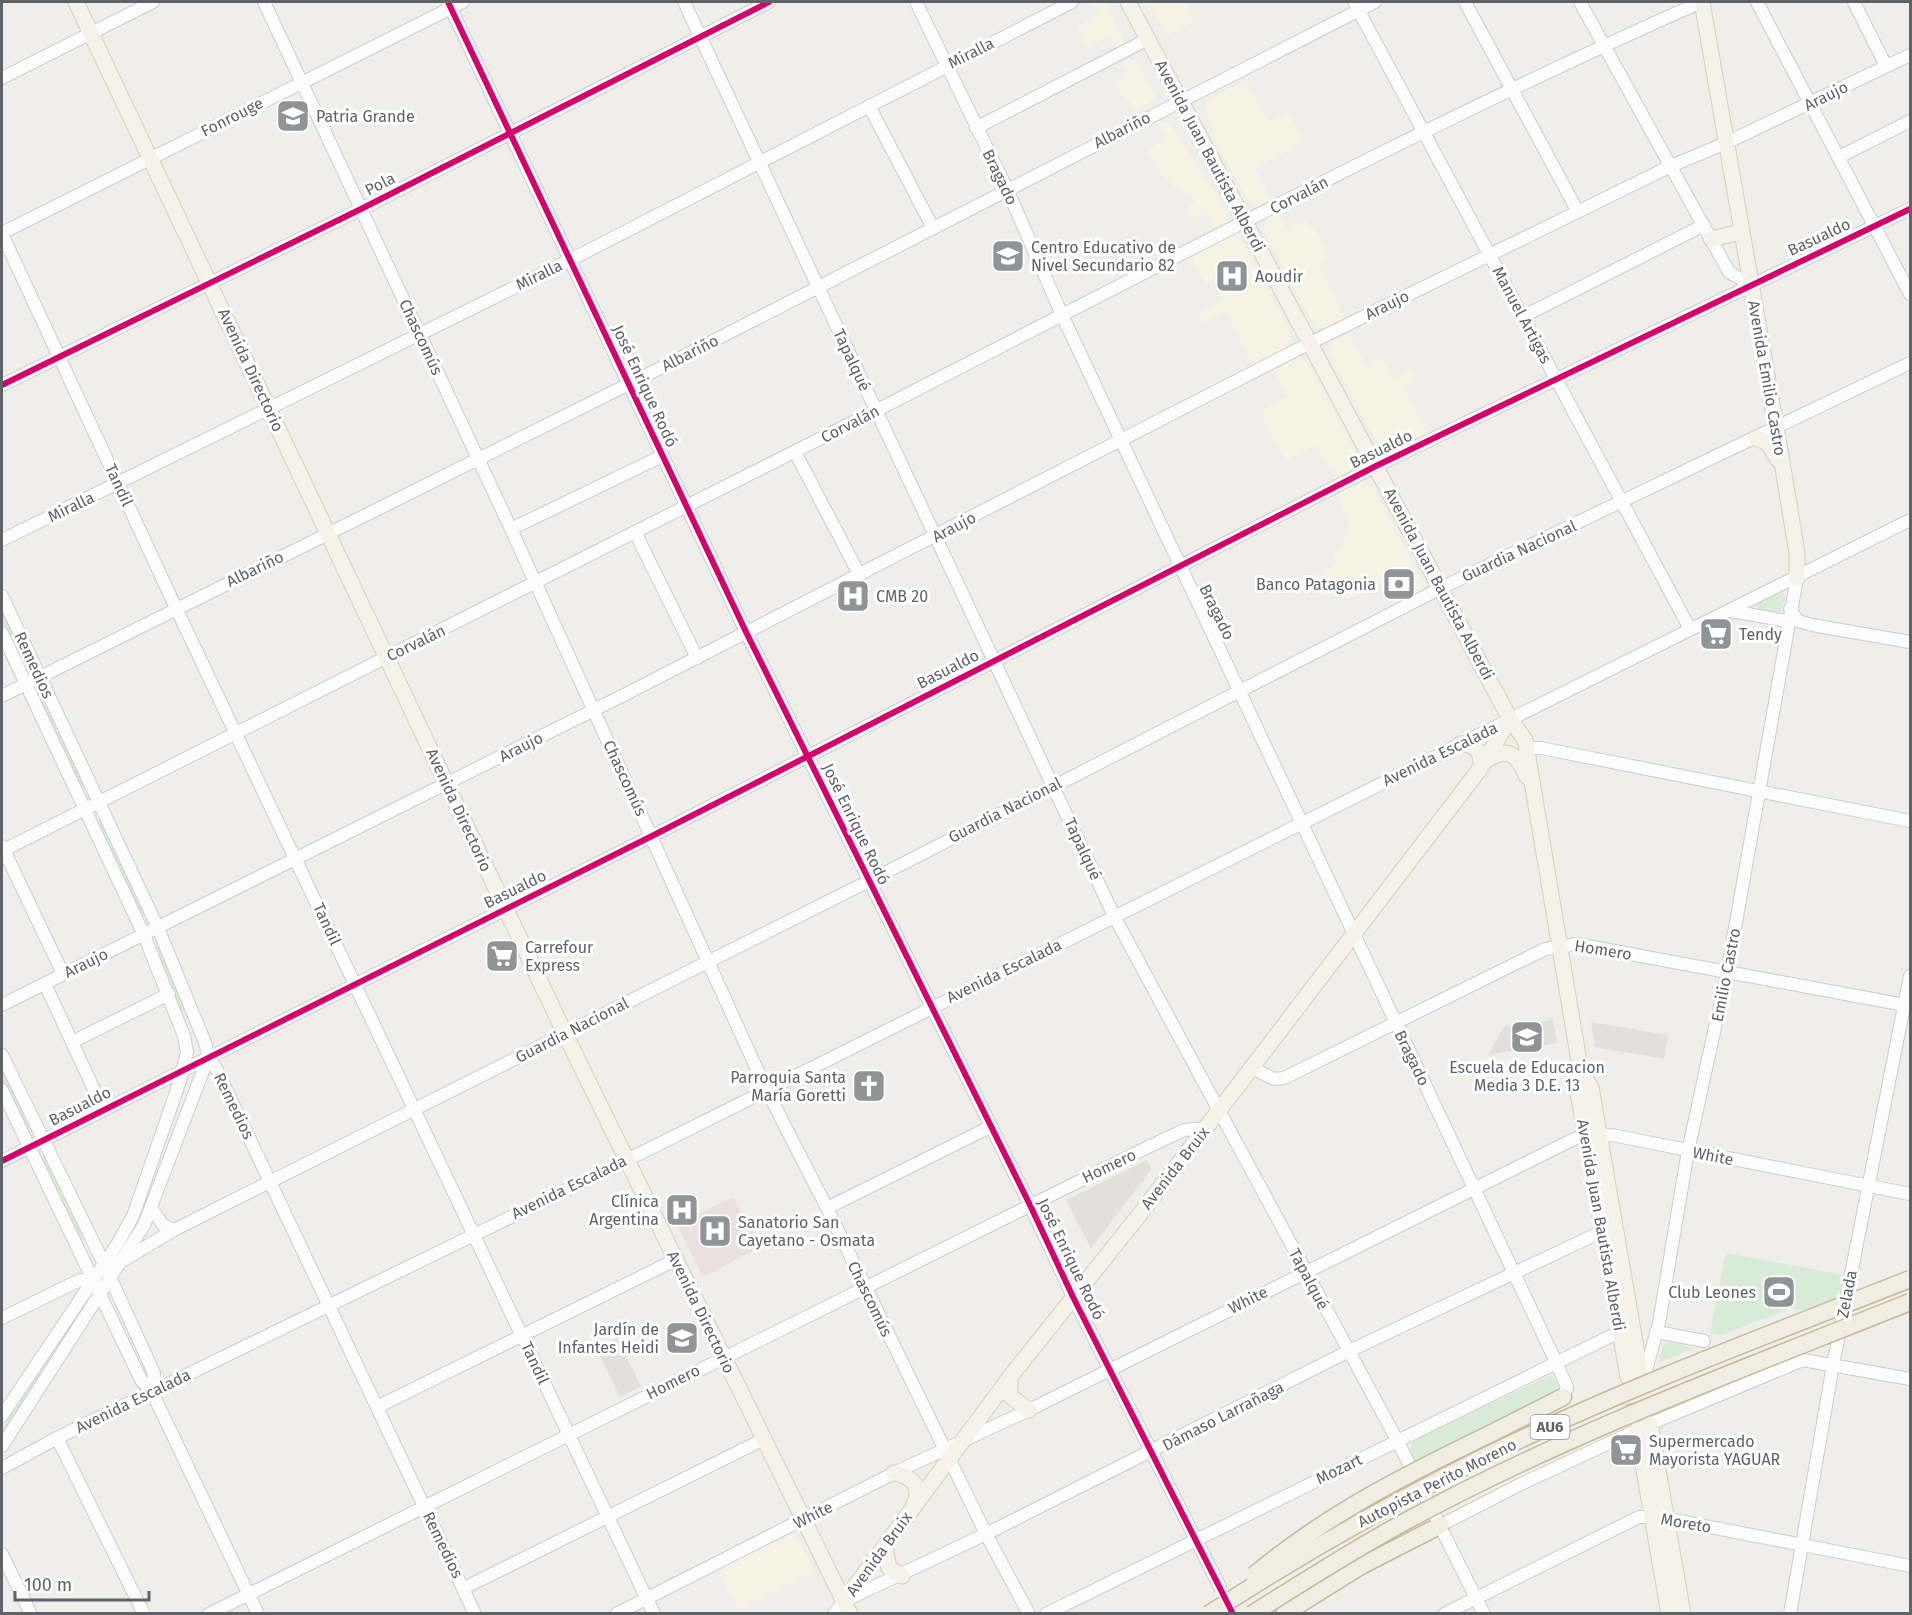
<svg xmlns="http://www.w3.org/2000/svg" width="1912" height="1615" font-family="'Fira Sans',sans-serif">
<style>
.commercial{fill:#f7f3e4}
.education{fill:#e2e0da}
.medical{fill:#eae0de}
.green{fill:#d8ebd6}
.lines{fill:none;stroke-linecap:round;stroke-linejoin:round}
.major-tunnel{stroke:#cbcbca;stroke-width:15;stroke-dasharray:15 8;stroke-linecap:butt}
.minor-casing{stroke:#cbcccc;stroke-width:14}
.major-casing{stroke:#d7ceb8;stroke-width:17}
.highway-casing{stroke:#c8b996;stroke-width:19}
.minor{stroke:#fdfcfc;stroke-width:12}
.major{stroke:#f4f2e9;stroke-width:15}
.highway{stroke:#f0ede3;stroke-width:16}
.highway-bridge-casing{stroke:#c8b996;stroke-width:19;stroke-linecap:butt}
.highway-bridge{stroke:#f0ede3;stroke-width:16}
.cycleway-casing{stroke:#fff;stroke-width:10}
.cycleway{stroke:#d6006c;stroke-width:6}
.labels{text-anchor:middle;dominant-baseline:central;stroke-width:6;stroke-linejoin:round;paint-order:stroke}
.shield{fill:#fff;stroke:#8f9295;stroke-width:1.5}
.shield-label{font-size:15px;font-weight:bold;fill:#5f6368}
.street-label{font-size:16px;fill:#5f6368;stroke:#fff}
.poi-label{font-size:16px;fill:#5f6368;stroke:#fff;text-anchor:start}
</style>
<rect width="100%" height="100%" fill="#efeeea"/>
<g class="commercial">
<polygon points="1093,2 1106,2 1124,43 1117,46 1110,35 1087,48 1077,27 1099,15"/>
<polygon points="1149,2 1184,2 1194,22 1168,35"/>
<polygon points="1128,59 1136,61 1155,95 1153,100 1135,111 1129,100 1125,102 1114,81 1129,73 1123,62"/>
<polygon points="1245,80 1268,122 1288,112 1304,142 1255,168 1272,203 1261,208 1248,201 1219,147 1205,105 1207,100"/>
<polygon points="1163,122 1170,124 1228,214 1227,224 1215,232 1205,211 1191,219 1185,209 1195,203 1190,193 1185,196 1180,186 1173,188 1169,179 1164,180 1147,150 1166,139 1159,125"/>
<polygon points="1278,212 1287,230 1307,220 1311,229 1315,228 1330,259 1319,266 1345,319 1326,328 1313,323 1264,230 1267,219"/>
<polygon points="1230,237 1239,239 1243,243 1292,335 1287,350 1254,367 1226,311 1203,323 1198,313 1225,299 1214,280 1205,284 1191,256"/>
<polygon points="1349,333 1366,366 1383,358 1393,379 1412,370 1417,380 1403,387 1428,436 1391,452 1378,445 1329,354 1331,343"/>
<polygon points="1296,357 1307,362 1357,456 1358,464 1354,471 1337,481 1316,445 1286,461 1259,411 1287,396 1273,369"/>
<polygon points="1362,482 1374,489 1424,584 1420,594 1393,607 1379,582 1348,599 1342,588 1325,596 1315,576 1338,563 1333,553 1346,546 1342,536 1351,531 1337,493"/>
<polygon points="792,1535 798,1539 815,1571 738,1609 717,1568"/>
</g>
<g class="education">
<polygon points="1553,1020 1557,1043 1488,1055 1504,1027"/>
<polygon points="1591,1022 1668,1035 1664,1059 1595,1047"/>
<polygon points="1147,1160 1152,1169 1091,1248 1066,1200"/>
<polygon points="690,1327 696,1338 673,1348 668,1338"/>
<polygon points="617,1338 641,1386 620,1397 596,1348"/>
</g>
<polygon class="medical" points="733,1197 761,1247 703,1277 677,1225"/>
<g class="green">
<polygon points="1782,592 1786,597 1780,611 1770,612 1757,609 1758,603"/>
<polygon points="2,606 28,664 25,666 21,665 2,624"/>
<polygon points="40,695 86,788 81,790 37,697"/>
<polygon points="100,820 103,821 145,913 144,915 141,916 97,822"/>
<polygon points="159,947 186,1010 184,1012 180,1011 155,950"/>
<polygon points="2,1065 31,1125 28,1129 23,1127 2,1082"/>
<polygon points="43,1158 47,1159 85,1237 82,1241 80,1241 41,1160"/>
<polygon points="1726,1253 1843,1275 1834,1316 1790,1308 1722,1335 1710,1333"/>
<polygon points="88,1301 89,1304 2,1434 2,1429"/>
<polygon points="1670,1342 1694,1348 1659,1362 1663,1345"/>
<polygon points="1551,1375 1562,1388 1560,1392 1415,1464 1409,1454 1414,1440"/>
</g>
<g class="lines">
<polyline class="major-tunnel" points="1629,1380 1637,1430"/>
<defs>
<g id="minor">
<polyline points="264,2 511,529 766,1089 827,1208 986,1534 1029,1614"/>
<polyline points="448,2 746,632 1030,1205 1073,1297 1220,1587"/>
<polyline points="684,2 1114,916 1397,1440 1484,1614"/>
<polyline points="916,2 1007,189 1062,315 1556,1362 1567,1387 1563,1397"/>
<polyline points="1354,2 1690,629"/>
<polyline points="1465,2 1578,212"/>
<polyline points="1580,2 1729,272 1750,285"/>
<polyline points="1757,2 1910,294"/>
<polyline points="1854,2 1886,66"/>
<polyline points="2,78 153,2"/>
<polyline points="869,106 933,228"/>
<polyline points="976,128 1148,39"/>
<polyline points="1839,157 1910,121"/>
<polyline points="2,233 463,2"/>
<polyline points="2,234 176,608 654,1614"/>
<polyline points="1524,316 1704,225"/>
<polyline points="2,385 361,209 769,2"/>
<polyline points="795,452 860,576"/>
<polyline points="511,529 662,456"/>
<polyline points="636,534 697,658"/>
<polyline points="2,540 570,260 1072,2"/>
<polyline points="2,596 158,928 206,1045 208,1058 216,1068 475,1614"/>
<polyline points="1790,609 1798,621 1812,625 1910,642"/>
<polyline points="1731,611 1787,621"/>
<polyline points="2,633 144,935 184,1036 187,1052 180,1081 133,1216 118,1243 2,1416"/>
<polyline points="2,696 629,384 1375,2"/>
<polyline points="1527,748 1541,748 1910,821"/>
<polyline points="2,846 63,974"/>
<path d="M2,851C291,705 582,561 871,413C1146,273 1419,127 1701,2"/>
<polyline points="45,984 103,1109"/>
<polyline points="2,1005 622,696 1310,343 1671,166 1726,143 1910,55"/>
<polyline points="72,1042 169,994"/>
<polyline points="2,1055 104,1264 154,1373 152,1392"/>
<polyline points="1252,1068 1274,1079 1284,1078 1545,949 1577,944 1910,1006"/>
<polyline points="2,1090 141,1380 152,1392 258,1614"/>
<polyline points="2,1161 652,836 1376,466 1910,209"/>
<polyline points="151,1208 163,1225 174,1230"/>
<polyline points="827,1208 990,1127"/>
<polyline points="104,1264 122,1261 174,1230 869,881 1441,588 1910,363"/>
<polyline points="2,1318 80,1280 93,1280"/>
<polyline points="1657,1332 1704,1341"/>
<polyline points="1646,1370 1659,1323 1688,1151 1727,973 1797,578"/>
<polyline points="377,1407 675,1260"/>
<polyline points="57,1438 144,1614"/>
<polyline points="2,1446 144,1225 208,1058"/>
<polyline points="2,1468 57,1438 591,1178 1910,520"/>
<polyline points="1441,1525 1521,1484 1650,1424 1803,1360 1910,1379"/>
<polyline points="2,1554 31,1614"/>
<polyline points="464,1588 764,1439"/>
<polyline points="209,1614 1148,1147 1184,1130 1206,1128"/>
<polyline points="616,1614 894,1473 1029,1410 1576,1138 1612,1135 1910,1194"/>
<polyline points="834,1614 844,1601 986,1534 1347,1352 1601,1232"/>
<polyline points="1046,1614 1611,1336 1627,1331"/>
<polyline points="1444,1614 1639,1517 1659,1517 1910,1566"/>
<polyline points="1790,1614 1833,1365 1910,976"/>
</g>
<g id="major">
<polyline points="76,2 565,1034 850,1614"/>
<polyline points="1128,2 1510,719 1525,740 1581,1073 1577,1087 1628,1377"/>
<polyline points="1702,2 1780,450 1797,553 1797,578"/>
<polyline points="1711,239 1741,232"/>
<polyline points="1756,438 1768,443 1778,460"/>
<path d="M1460,744C1476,743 1485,755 1479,770"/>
<path d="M1485,761C1509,746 1516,753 1527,777"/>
<polyline points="1581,1073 1591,1087 1640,1371"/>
<polyline points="1010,1377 1010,1396 1029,1410"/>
<polyline points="1650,1424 1683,1614"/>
<polyline points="1637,1430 1669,1614"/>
<path d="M894,1473C912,1476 923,1487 914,1504"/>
<polyline points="885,1548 889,1568 902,1576"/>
<polyline points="844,1601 1010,1377 1140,1214 1479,770 1510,719"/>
</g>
<g id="highway">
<polyline points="1492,1433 1563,1397"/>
<polyline points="1284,1614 1361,1566 1441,1525"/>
</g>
</defs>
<use href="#minor" class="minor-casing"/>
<use href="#major" class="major-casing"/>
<use href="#highway" class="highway-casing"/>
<use href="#minor" class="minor"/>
<use href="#major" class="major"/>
<use href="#highway" class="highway"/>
<defs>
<g id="highway-bridge">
<path d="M1254,1575C1327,1514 1407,1474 1492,1433"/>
<path d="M1209,1614C1298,1556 1389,1504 1484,1457C1622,1389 1768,1335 1910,1279"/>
<path d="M1252,1614C1305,1581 1357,1547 1412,1518C1571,1432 1743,1369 1910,1302"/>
</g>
</defs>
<use href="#highway-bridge" class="highway-bridge-casing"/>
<use href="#highway-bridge" class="highway-bridge"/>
<defs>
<g id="cycleway">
<polyline points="448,2 746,632 1030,1205 1073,1297 1233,1614"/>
<polyline points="2,385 361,209 769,2"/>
<polyline points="2,1161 652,836 1376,466 1910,209"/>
</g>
</defs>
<use href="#cycleway" class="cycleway-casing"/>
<use href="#cycleway" class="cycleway"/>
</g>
<defs>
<symbol id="school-square" viewBox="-11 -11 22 22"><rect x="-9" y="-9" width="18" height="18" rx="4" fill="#919496" stroke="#fff"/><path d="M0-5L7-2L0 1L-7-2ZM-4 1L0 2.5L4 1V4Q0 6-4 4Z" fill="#fff"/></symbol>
<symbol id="hospital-square" viewBox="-11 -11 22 22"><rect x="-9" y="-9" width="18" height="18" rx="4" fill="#919496" stroke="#fff"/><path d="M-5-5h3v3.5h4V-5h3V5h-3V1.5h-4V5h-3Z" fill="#fff"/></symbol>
<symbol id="bank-square" viewBox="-11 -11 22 22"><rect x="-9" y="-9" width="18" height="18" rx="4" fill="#919496" stroke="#fff"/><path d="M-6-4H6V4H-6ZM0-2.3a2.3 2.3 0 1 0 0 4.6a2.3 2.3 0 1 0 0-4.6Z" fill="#fff"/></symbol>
<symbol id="supermarket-square" viewBox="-11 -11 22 22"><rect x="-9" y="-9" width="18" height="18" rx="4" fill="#919496" stroke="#fff"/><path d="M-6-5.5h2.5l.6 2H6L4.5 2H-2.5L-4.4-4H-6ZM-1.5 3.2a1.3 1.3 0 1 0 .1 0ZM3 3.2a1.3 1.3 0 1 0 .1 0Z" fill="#fff"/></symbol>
<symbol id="church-square" viewBox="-11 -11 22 22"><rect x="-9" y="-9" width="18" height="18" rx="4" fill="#919496" stroke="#fff"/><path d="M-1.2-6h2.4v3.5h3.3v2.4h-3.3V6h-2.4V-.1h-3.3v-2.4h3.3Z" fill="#fff"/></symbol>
<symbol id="stadium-square" viewBox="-11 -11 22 22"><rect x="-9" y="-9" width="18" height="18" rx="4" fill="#919496" stroke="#fff"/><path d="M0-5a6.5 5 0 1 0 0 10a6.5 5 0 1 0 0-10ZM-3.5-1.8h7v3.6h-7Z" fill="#fff"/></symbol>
</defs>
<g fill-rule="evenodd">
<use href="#school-square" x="274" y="97" width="38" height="38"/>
<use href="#school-square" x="989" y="237" width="38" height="38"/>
<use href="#hospital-square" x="1213" y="257" width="38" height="38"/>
<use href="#bank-square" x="1380" y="565" width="38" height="38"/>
<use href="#hospital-square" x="834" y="577" width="38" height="38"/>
<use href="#supermarket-square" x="1697" y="615" width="38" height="38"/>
<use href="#supermarket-square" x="483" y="937" width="38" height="38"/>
<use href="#school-square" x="1508" y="1018" width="38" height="38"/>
<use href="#church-square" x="850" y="1067" width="38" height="38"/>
<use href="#hospital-square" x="663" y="1191" width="38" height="38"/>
<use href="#hospital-square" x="696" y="1212" width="38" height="38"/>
<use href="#stadium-square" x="1760" y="1273" width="38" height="38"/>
<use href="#school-square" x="663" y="1319" width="38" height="38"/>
<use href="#supermarket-square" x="1607" y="1431" width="38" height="38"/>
</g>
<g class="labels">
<rect class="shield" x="1530.5" y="1415" width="39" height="24" rx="4.5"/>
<g class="shield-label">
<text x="1550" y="1427">AU6</text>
</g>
<g class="street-label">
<text transform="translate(971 53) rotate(-27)">Miralla</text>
<text transform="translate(1826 96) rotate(-26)">Araujo</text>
<text transform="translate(232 117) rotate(-27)">Fonrouge</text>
<text transform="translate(1122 130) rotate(-27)">Albariño</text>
<text transform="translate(1210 156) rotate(62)">Avenida Juan Bautista Alberdi</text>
<text transform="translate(1000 177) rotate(64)">Bragado</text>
<text transform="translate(380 184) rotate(-27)">Pola</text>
<text transform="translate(1299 195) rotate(-27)">Corvalán</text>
<text transform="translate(1819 237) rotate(-25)">Basualdo</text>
<text transform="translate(539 275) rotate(-26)">Miralla</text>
<text transform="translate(1387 305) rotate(-26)">Araujo</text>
<text transform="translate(1522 315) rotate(62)">Manuel Artigas</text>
<text transform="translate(421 337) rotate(65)">Chascomús</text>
<text transform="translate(690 353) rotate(-27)">Albariño</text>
<text transform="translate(852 360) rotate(65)">Tapalqué</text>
<text transform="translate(251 370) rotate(65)">Avenida Directorio</text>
<text transform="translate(1767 378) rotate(80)">Avenida Emilio Castro</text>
<text transform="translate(645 386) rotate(65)">José Enrique Rodó</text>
<text transform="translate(850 424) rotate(-27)">Corvalán</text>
<text transform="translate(1381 449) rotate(-26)">Basualdo</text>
<text transform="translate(119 485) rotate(65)">Tandil</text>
<text transform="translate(71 507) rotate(-26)">Miralla</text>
<text transform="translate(954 527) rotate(-28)">Araujo</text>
<text transform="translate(1519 551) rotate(-25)">Guardia Nacional</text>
<text transform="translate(255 569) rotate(-26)">Albariño</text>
<text transform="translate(1439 584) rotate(62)">Avenida Juan Bautista Alberdi</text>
<text transform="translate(1217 612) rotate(64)">Bragado</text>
<text transform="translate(416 643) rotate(-26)">Corvalán</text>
<text transform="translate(34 665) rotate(65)">Remedios</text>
<text transform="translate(948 669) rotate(-27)">Basualdo</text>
<text transform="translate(521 747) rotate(-27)">Araujo</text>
<text transform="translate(1440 754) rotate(-26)">Avenida Escalada</text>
<text transform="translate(625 778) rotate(65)">Chascomús</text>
<text transform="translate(459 810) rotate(65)">Avenida Directorio</text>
<text transform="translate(1005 810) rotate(-27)">Guardia Nacional</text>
<text transform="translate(856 824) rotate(64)">José Enrique Rodó</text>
<text transform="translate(1083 849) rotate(65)">Tapalqué</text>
<text transform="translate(515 889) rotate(-26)">Basualdo</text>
<text transform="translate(327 924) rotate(65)">Tandil</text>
<text transform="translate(1603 950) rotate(9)">Homero</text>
<text transform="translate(86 963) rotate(-26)">Araujo</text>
<text transform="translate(1004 971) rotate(-26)">Avenida Escalada</text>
<text transform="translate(1726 975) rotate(-79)">Emilio Castro</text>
<text transform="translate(572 1030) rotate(-27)">Guardia Nacional</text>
<text transform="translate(1412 1058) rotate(64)">Bragado</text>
<text transform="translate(80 1106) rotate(-27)">Basualdo</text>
<text transform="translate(234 1106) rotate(64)">Remedios</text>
<text transform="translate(1713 1156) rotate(11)">White</text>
<text transform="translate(1109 1166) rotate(-26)">Homero</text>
<text transform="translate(1175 1168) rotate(-52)">Avenida Bruix</text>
<text transform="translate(569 1187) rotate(-26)">Avenida Escalada</text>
<text transform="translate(1601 1225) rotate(80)">Avenida Juan Bautista Alberdi</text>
<text transform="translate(1071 1259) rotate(64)">José Enrique Rodó</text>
<text transform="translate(1309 1279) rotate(62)">Tapalqué</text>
<text transform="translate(1847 1294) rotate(-79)">Zelada</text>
<text transform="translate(870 1299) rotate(64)">Chascomús</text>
<text transform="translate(1248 1300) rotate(-27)">White</text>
<text transform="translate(701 1312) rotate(64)">Avenida Directorio</text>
<text transform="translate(535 1363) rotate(65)">Tandil</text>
<text transform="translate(673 1382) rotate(-27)">Homero</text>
<text transform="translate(133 1401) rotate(-26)">Avenida Escalada</text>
<text transform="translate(1223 1416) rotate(-27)">Dámaso Larrañaga</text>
<text transform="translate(1339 1469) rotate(-26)">Mozart</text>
<text transform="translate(1437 1483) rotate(-27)">Autopista Perito Moreno</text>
<text transform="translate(813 1515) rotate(-27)">White</text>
<text transform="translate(1686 1523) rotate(10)">Moreto</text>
<text transform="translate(443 1545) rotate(64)">Remedios</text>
<text transform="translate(879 1554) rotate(-54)">Avenida Bruix</text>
</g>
<g class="poi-label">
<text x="316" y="116">Patria Grande</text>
<text x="1031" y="247">Centro Educativo de<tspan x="1031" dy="18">Nivel Secundario 82</tspan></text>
<text x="1255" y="276">Aoudir</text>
<text x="1376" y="584" text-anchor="end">Banco Patagonia</text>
<text x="876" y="596">CMB 20</text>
<text x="1739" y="634">Tendy</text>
<text x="525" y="947">Carrefour<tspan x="525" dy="18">Express</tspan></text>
<text x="1527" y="1067" text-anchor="middle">Escuela de Educacion<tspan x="1527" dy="18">Media 3 D.E. 13</tspan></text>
<text x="846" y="1077" text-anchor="end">Parroquia Santa<tspan x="846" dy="18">María Goretti</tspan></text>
<text x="659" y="1201" text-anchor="end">Clínica<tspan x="659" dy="18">Argentina</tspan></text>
<text x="738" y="1222">Sanatorio San<tspan x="738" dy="18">Cayetano - Osmata</tspan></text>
<text x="1756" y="1292" text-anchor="end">Club Leones</text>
<text x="659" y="1329" text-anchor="end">Jardín de<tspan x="659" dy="18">Infantes Heidi</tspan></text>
<text x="1649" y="1441">Supermercado<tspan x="1649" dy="18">Mayorista YAGUAR</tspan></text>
</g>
</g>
<rect width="1912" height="1615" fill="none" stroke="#5f6368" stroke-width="6"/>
<path d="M15 1591v9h134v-9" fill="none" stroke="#5f6368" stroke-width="3"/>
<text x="24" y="1591" font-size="18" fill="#5f6368" stroke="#ffffff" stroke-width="4.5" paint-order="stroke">100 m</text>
</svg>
